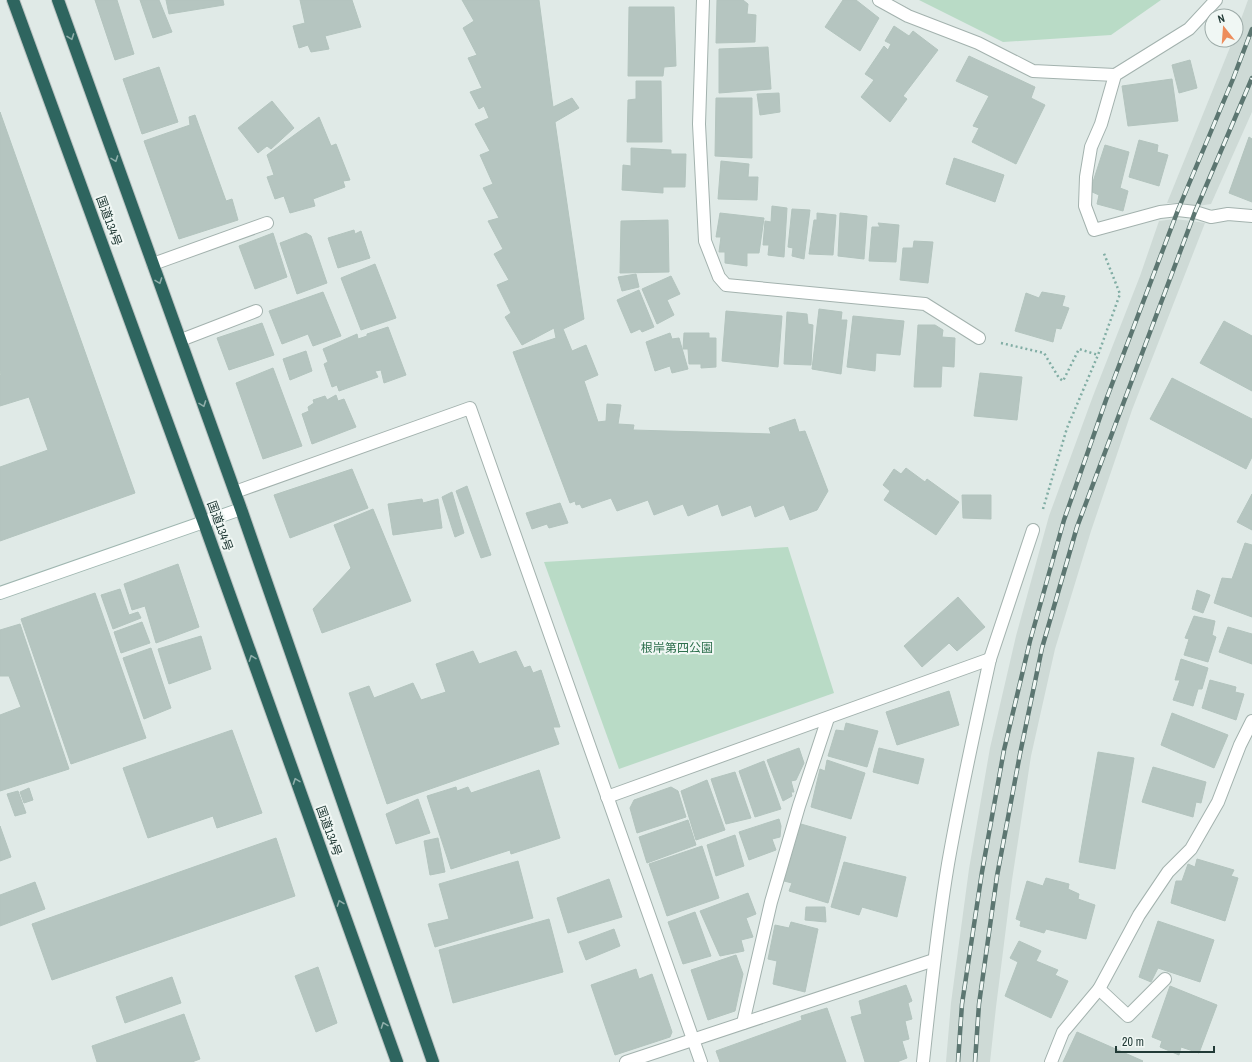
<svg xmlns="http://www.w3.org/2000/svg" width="1252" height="1062" font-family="'Archivo Narrow','Noto Sans JP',sans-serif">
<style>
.built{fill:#cedad6}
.green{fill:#b9dbc6}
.building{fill:#b5c5c0;stroke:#b3c4be}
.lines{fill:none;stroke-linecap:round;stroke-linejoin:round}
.lane-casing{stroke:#a3b2ae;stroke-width:14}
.street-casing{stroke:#a3b2ae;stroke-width:14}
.secondary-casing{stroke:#9fb6b0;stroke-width:14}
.highway-casing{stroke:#bcc4c3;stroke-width:14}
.path{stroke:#81ada4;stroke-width:2.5;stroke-dasharray:2 3;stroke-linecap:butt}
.lane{stroke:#fff;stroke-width:12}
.street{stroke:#fff;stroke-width:12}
.secondary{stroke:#fff;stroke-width:12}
.highway{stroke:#2e655f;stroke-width:12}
.rail-casing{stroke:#5c7671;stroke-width:4.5}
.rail{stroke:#f0f7f4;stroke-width:3;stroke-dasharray:9;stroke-linecap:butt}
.oneway{stroke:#8faeaa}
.labels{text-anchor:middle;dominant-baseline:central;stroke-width:4;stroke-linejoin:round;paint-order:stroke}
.street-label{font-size:12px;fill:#213a36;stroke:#f0f7f4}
.park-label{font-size:12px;fill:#2d6f4d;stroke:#f0f7f4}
</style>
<rect width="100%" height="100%" fill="#e0eae7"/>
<g class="built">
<polygon points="1248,0 1252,0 1252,112 1211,204 1198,206 1181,203 1167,203 1233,40 1236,40 1236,33"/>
<polygon points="1174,219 1192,221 1205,223 1132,410 1091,531 1055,649 1031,756 1012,880 996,1007 990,1062 946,1062 951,1003 969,869 990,748 1016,636 1049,516 1093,396 1140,276 1159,221"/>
</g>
<g class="green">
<polygon points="919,0 1161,0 1111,35 1003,42"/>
<polygon points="788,547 834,693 619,769 544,562"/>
</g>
<g class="building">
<polygon points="95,0 117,0 134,54 115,60"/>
<polygon points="140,0 159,0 172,32 153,38"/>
<polygon points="166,0 223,0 224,5 169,14"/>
<polygon points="300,0 352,0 361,27 325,36 329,49 311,52 308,45 299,48 293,26 305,23"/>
<polygon points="462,0 539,0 553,107 572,98 579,108 555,122 584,319 563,329 572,351 586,345 598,375 584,381 598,422 606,421 607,404 621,405 618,424 634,425 633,430 771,434 769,428 795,419 799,432 805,431 828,491 817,510 790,520 784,505 755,517 751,505 722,516 718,504 688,516 683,504 654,515 648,500 617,511 611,498 582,508 580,504 576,505 575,501 570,503 513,352 556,338 554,328 522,345 505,317 511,313 497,285 509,280 494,254 503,249 488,221 499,218 483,188 493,184 480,155 490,151 475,124 489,118 484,106 479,109 470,92 482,88 468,58 477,55 463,28 474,21"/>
<polygon points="717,0 743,0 748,4 747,14 756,15 755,42 716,43"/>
<polygon points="843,0 856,0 879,18 860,51 825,27"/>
<polygon points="629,7 674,7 676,66 664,67 663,76 628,76"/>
<polygon points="894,26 909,36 913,31 938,50 903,96 907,99 890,122 861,97 874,80 865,74 884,46 888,50 891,44 885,41"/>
<polygon points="768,47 771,89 719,93 719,49"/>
<polygon points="969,56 1035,87 1031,98 1045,105 1016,164 972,142 979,128 973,126 989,96 956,81"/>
<polygon points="1190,60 1197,88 1179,93 1172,65"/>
<polygon points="159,67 178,122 142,134 123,79"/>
<polygon points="1172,79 1178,121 1128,126 1122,86"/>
<polygon points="636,81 661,81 662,142 627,142 628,100 636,99"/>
<polygon points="779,93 780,112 760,115 757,94"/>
<polygon points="716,98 752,98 752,158 715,156"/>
<polygon points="272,101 294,128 271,149 267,146 258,153 238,128"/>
<polygon points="0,112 135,493 0,541 0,467 48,450 29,397 0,406 0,375 1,375 0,371"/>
<polygon points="195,115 226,201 232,199 238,220 179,239 144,141 190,125 189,117"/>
<polygon points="319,117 331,146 336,144 350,180 343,181 345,187 313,199 315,206 290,213 284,196 275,199 267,177 274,175 267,155"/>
<polygon points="1249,137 1252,139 1252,202 1229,193"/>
<polygon points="1139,140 1158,145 1157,152 1168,155 1159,186 1129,177"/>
<polygon points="1105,145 1129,152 1120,188 1128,191 1123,211 1097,204 1099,195 1090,191"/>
<polygon points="631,148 671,150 671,154 686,154 685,187 663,187 663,193 622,190 623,165 631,166"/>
<polygon points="954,158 1004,175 995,202 946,184"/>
<polygon points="721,161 749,164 748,177 758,177 757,200 718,199"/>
<polygon points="772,206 787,208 784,257 768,255 769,245 763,245 765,221 771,222"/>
<polygon points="792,209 810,210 804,259 792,256 793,248 788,247"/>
<polygon points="720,213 764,218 759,253 747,253 747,266 725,263 725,252 719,252 721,237 716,237"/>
<polygon points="817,213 836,215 833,255 809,254 814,220 817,220"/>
<polygon points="840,213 867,216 864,259 838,256"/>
<polygon points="668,220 669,272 620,273 621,221"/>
<polygon points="878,223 899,225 896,262 869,261 872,227 880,227"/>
<polygon points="354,230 355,234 361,231 370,258 338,268 328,238"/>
<polygon points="273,233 287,277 255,289 239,246"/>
<polygon points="306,233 311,236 327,283 297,294 280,243"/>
<polygon points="914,241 933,242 928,283 900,280 903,248 913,248"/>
<polygon points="375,264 396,318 361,330 341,278"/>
<polygon points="636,274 639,287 622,291 618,277"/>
<polygon points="671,276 680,294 667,300 674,315 657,324 642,289"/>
<polygon points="639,290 654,327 642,332 640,329 631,333 617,300"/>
<polygon points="323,292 341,336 313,346 308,334 282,344 269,311"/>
<polygon points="1042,292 1065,296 1062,306 1069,308 1061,329 1056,328 1053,342 1015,331 1026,293 1039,298"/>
<polygon points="819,309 842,312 841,320 847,320 841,374 812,369"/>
<polygon points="726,311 782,316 778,367 722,361"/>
<polygon points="787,312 807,314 808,324 813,325 811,365 784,364"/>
<polygon points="853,316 904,321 900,355 876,353 875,371 847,367"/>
<polygon points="1224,321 1252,336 1252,391 1200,363"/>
<polygon points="262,323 274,355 229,370 217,338"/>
<polygon points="918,325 935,325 943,330 942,337 955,338 954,367 942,366 941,387 914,387"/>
<polygon points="388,327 406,375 384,383 381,370 375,371 378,377 339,391 337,385 332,387 324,364 328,362 323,349 357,334 358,339 367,336 367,334"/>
<polygon points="670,333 672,339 679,338 688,369 672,373 670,366 655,371 646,342"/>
<polygon points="684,333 709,333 709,338 716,338 716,367 701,368 701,364 689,364 688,349 683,349"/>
<polygon points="306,351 312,371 290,380 283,359"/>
<polygon points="273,368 302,446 263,459 236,383"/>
<polygon points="980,373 1022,377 1017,420 974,416"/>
<polygon points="1172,378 1252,419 1252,457 1246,469 1150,419"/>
<polygon points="336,395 338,401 344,399 356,427 312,444 302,414 309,411 308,407 314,403 313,400 325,396 327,400"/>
<polygon points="906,468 925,482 927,479 959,502 936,535 884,500 890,491 883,485 894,469 901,474"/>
<polygon points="352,469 368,508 290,538 274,495"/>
<polygon points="467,486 491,555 481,558 456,491"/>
<polygon points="452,492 464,533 455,537 442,497"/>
<polygon points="1252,494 1252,530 1237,522"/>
<polygon points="962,495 991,495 991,519 963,518"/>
<polygon points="422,499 423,503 438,499 442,528 393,535 388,504"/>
<polygon points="560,503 568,523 549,528 547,524 532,529 526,513"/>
<polygon points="373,509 411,601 322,633 313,609 351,568 334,525"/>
<polygon points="1245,543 1252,545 1252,617 1214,603 1222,578 1232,579"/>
<polygon points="178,564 199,627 156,643 145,606 132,610 124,584"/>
<polygon points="120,589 129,615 138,612 141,618 113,629 101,595"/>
<polygon points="1197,590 1210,595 1203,613 1192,609"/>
<polygon points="95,593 146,738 71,764 21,619"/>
<polygon points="958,597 985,627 957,651 949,643 922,667 904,646"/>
<polygon points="1194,616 1215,621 1212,635 1216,637 1208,662 1184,655 1189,639 1185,638"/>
<polygon points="142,622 150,643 121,653 114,632"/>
<polygon points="20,624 69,769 0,791 0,715 21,707 9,676 0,676 0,630"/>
<polygon points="1228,627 1252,634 1252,664 1219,652"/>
<polygon points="201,636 211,669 169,684 158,649"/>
<polygon points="151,648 171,708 144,719 123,658"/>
<polygon points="473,651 479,664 516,651 524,668 530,666 533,673 541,670 560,727 553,727 559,744 387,804 349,693 369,686 374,698 413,683 421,700 446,692 436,664"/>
<polygon points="1181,659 1208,668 1202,689 1198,689 1193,706 1173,700 1180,680 1175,680"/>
<polygon points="1210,680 1236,687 1235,692 1244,694 1236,720 1202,708"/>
<polygon points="949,691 959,725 897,745 886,712"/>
<polygon points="1172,713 1228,735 1214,768 1161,745"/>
<polygon points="846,723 878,731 867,767 828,756 836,730 844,731"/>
<polygon points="232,730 262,813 217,828 213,816 148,838 123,768"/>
<polygon points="799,748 804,763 796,780 791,781 794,792 791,792 792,796 783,801 767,760"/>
<polygon points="879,748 924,759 918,784 873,772"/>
<polygon points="1098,752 1134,758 1115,869 1079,862"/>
<polygon points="827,760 865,773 851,819 811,807 820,769 825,771"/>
<polygon points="764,761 781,809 755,817 739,771"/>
<polygon points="1153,767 1206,782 1201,803 1196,802 1193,817 1142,802"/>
<polygon points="539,770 560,838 511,854 510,850 451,869 427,796 456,787 457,791 468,787 471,793"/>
<polygon points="735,772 751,818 726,824 711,779"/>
<polygon points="707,780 725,830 696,840 681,791"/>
<polygon points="671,787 678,791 686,817 637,833 630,808 634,800"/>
<polygon points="29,788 33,800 24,803 20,792"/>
<polygon points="18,791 26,813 15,816 7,794"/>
<polygon points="418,799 430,833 396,844 386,814"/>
<polygon points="779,819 781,826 780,837 772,839 776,850 749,860 739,832"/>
<polygon points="688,820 696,845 647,863 639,837"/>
<polygon points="801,824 846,837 828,903 789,891 792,883 784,881"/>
<polygon points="0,826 11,857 0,861"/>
<polygon points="735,835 744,866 716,876 707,845"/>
<polygon points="276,838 295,896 52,980 32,924"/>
<polygon points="438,838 445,872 430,875 424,841"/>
<polygon points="702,846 719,898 667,916 649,864"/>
<polygon points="1197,859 1234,870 1231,876 1238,878 1225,921 1171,903 1176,881 1182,881 1188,864 1195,867"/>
<polygon points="518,861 533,918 435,947 428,924 449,919 439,884"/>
<polygon points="844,862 906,877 897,917 862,907 859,915 831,907"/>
<polygon points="1046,878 1069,884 1068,889 1079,894 1078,899 1095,905 1086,939 1046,929 1044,933 1020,926 1021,921 1016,919 1027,881 1043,886"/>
<polygon points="609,879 622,917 568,933 557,898"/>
<polygon points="35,882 45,909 0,926 0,895"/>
<polygon points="748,893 756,914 746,918 753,937 741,940 744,951 720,956 700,911"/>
<polygon points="806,907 825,907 826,922 805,920"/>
<polygon points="695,912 711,956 683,964 668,922"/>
<polygon points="549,919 563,972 453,1003 439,950"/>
<polygon points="1158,921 1214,940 1200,982 1158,968 1151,982 1139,977"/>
<polygon points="791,922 818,929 805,992 773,984 777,961 768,959 775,925 789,928"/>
<polygon points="614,929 620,946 586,960 579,942"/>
<polygon points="1019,941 1041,951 1036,961 1058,970 1055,975 1068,981 1051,1018 1005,996 1018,962 1010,958"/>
<polygon points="736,955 743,974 735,1011 708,1020 691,970"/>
<polygon points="318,967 337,1023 316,1032 295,976"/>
<polygon points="636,969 639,979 652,974 672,1032 670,1037 615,1055 591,985"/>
<polygon points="172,977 181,1003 125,1023 116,997"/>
<polygon points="906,985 912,1001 908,1003 912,1019 905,1021 909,1039 902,1041 907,1058 897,1062 865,1062 851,1017 862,1014 859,1001"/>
<polygon points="1170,986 1217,1005 1199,1053 1181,1047 1179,1055 1160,1047 1162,1041 1152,1037"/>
<polygon points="827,1008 846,1062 720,1062 716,1051 802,1020 801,1016"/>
<polygon points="184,1014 200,1059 192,1062 97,1062 92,1046"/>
<polygon points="1077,1032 1143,1061 1142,1062 1063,1062"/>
</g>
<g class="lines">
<defs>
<g id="lane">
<polyline points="703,0 699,124 705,241 719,277 726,285 925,304 979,338"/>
<polyline points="879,0 908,16 978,43 1033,71 1115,75"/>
<polyline points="1216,0 1189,29 1115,75 1101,124 1091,147 1086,177 1085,206 1094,230 1160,212 1178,210 1195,212 1211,217 1228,214 1252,216"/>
<polyline points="153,264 267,223"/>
<polyline points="181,340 256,311"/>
<polyline points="990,659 1033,530"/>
<polyline points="743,1023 771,902 799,806 828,718"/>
</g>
<g id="street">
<polyline points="235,492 470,408 701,1062"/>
<polyline points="607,797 990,659"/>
<polyline points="1099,989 1128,1016 1165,979"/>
<polyline points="626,1062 934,960"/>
<path d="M923,1062C930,996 937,929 948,864C960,795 975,727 990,659"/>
<polyline points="1051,1062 1063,1032 1099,989 1139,915 1168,872 1191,849 1218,802 1240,745 1252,721"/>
</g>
<polyline id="secondary" points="0,593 241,509"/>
<g id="highway">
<polyline points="13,0 204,523 397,1062"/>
<polyline points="58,0 241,509 433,1062"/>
</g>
</defs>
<use href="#lane" class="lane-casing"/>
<use href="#street" class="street-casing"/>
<use href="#secondary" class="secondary-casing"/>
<use href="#highway" class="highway-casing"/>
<g class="path">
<polyline points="1001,343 1044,353 1059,378 1063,381 1079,349 1098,355"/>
<polyline points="1043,509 1067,428 1098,355 1120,294 1103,251"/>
</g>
<use href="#lane" class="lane"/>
<use href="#street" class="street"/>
<use href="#secondary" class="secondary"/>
<use href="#highway" class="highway"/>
<defs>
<g id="rail">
<polyline points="958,1062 962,1004 982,872 1004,750 1030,641 1064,520 1106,400 1178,210 1233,79 1252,29"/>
<polyline points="975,1062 979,1004 997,876 1020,754 1042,648 1077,527 1195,212 1252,78"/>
</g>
</defs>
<use href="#rail" class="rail-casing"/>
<use href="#rail" class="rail"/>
</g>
<defs><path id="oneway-chevron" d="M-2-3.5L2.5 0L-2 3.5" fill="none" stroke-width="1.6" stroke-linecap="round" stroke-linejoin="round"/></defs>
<g class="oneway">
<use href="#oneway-chevron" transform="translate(71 37) rotate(70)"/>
<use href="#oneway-chevron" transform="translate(115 159) rotate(70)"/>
<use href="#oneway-chevron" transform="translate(159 281) rotate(70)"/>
<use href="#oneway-chevron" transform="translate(203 404) rotate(70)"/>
<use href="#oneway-chevron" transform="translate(252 658) rotate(-110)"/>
<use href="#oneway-chevron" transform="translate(296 781) rotate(-110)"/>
<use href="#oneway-chevron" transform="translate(340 903) rotate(-110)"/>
<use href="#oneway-chevron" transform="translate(384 1025) rotate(-110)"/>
</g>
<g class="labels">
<g class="street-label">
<text transform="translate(109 221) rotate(70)">国道134号</text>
<text transform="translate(220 526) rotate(70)">国道134号</text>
<text transform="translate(329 831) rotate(70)">国道134号</text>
</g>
<g class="park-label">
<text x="677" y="648">根岸第四公園</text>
</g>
</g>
<g transform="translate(1224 28) rotate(343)"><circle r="19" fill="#f0f7f4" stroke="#9daba8"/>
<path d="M0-3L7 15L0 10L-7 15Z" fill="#ed8d5c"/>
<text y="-6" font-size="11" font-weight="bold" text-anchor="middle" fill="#213a36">N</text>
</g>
<path d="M1116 1046v6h98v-6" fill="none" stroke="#213a36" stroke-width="2"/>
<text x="1122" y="1046" font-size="12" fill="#213a36" stroke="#f0f7f4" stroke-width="3" paint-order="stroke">20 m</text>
</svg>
